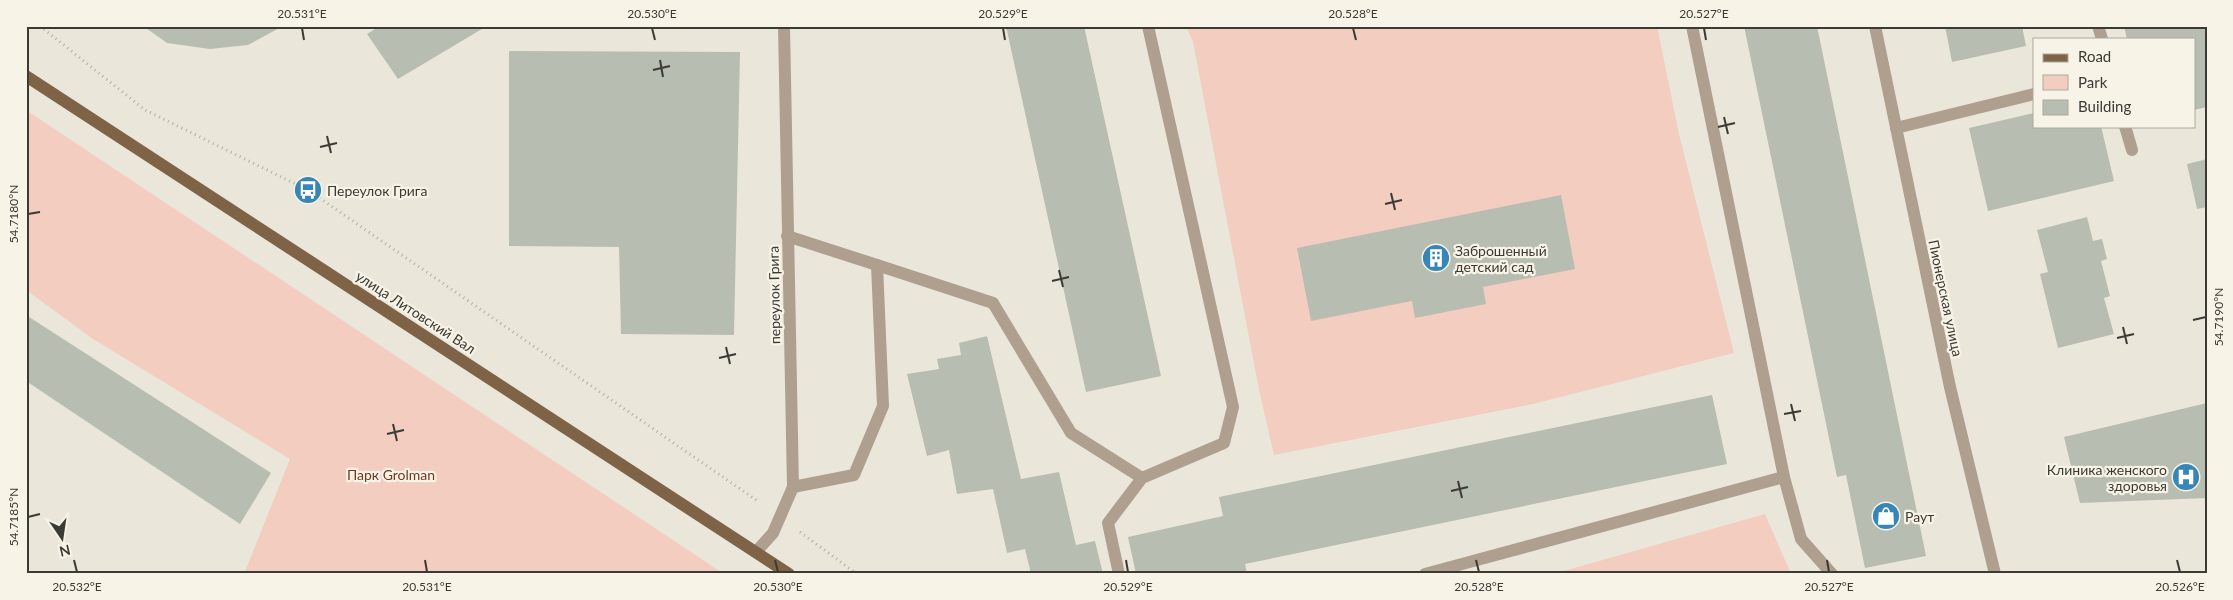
<svg xmlns="http://www.w3.org/2000/svg" width="2233" height="600" font-family="Lato,sans-serif">
<style>
.green{fill:#f3cdc0}
.building{fill:#b8bdb1}
.lines{fill:none;stroke-linecap:round;stroke-linejoin:round}
.path{stroke:#b2afa5;stroke-width:3;stroke-dasharray:1 4;stroke-linecap:butt}
.minor{stroke:#ae9f8f;stroke-width:12}
.major{stroke:#7e6347;stroke-width:12}
.ticks{fill:none;stroke:#3c3a35;stroke-width:2}
.labels{text-anchor:middle;dominant-baseline:central;stroke-width:4.5;stroke-linejoin:round;paint-order:stroke}
.poi-label{font-size:14px;fill:#3c3a35;stroke:#f7f4e7;text-anchor:start}
.street-label{font-size:14px;fill:#3c3a35;stroke:#f7f4e7}
.park-label{font-size:14px;fill:#743722;stroke:#f7f4e7}
.neatline{fill:none;stroke:#3c3a35;stroke-width:2}
.ticks-label{font-size:12px;text-anchor:middle;fill:#3c3a35}
</style>
<rect width="100%" height="100%" fill="#eae7da"/>
<g class="green">
<polygon points="1186,26 1657,26 1679,134 1734,353 1533,404 1274,455 1259,390 1193,42"/>
<polygon points="26,110 724,574 244,574 290,459 93,339 26,290"/>
<polygon points="1765,514 1791,574 1553,574"/>
</g>
<g class="building">
<polygon points="143,26 283,26 248,45 210,49 167,43"/>
<polygon points="380,26 487,26 398,79 367,34"/>
<polygon points="1006,26 1084,26 1161,376 1086,392"/>
<polygon points="1744,26 1817,26 1926,556 1865,568 1846,475 1837,477"/>
<polygon points="1945,26 2022,26 2026,46 1952,62"/>
<polygon points="2124,26 2207,26 2207,107 2194,110 2194,39 2127,39"/>
<polygon points="509,51 740,52 734,335 621,334 619,247 509,246"/>
<polygon points="2034,113 2034,126 2101,126 2114,181 1988,211 1969,128"/>
<polygon points="2207,159 2207,207 2197,209 2187,164"/>
<polygon points="1561,195 1575,269 1483,287 1486,304 1415,318 1412,301 1311,321 1297,248"/>
<polygon points="2087,217 2093,241 2102,239 2107,259 2101,261 2110,296 2104,298 2114,334 2058,348 2040,274 2048,272 2037,230"/>
<polygon points="26,315 271,473 240,524 26,381"/>
<polygon points="987,336 1021,479 1059,472 1076,545 1095,541 1103,574 1031,574 1025,549 1007,553 993,489 957,494 949,450 927,456 907,374 939,369 937,359 961,355 959,343"/>
<polygon points="1712,395 1727,464 1245,564 1247,574 1136,574 1128,537 1223,516 1219,497"/>
<polygon points="2207,403 2207,498 2080,503 2064,437"/>
</g>
<g class="lines">
<g class="path">
<polyline points="40,26 145,110 308,190 759,502"/>
<polyline points="800,532 857,574"/>
</g>
<g class="minor">
<polyline points="1692,26 1784,477 1801,539 1832,574"/>
<polyline points="1875,26 1950,387 1995,574"/>
<polyline points="2098,26 2102,39"/>
<polyline points="2125,126 2132,150"/>
<polyline points="1896,128 2034,94"/>
<polyline points="787,236 877,265 883,406 854,475 793,487"/>
<polyline points="877,265 993,303 1071,433 1142,478 1224,443 1233,407 1148,26"/>
<polyline points="756,552 773,533 793,487 784,26"/>
<polyline points="1119,574 1108,523 1142,478"/>
<polyline points="1425,574 1784,477"/>
</g>
<polyline class="major" points="26,76 789,574"/>
</g>
<path class="ticks" d="M302,28L304,40M652,28L655,40M1003,28L1005,40M1353,28L1356,40M1704,28L1706,40M660,60L663,77M653,70L670,66M1724,117L1728,134M1718,127L1735,123M327,136L331,153M320,147L337,143M1391,193L1395,210M1385,204L1402,200M28,214L40,212M1059,270L1063,287M1052,281L1069,277M2193,320L2206,317M2123,327L2127,344M2117,338L2134,334M726,347L730,364M719,358L736,354M1791,404L1795,421M1784,414L1801,411M393,424L397,441M387,434L404,430M1458,481L1462,498M1451,491L1468,487M28,517L40,514M74,560L77,572M425,560L427,572M775,560L778,572M1126,560L1128,572M1476,560L1479,572M1827,560L1829,572M2177,560L2180,572"/>
<defs>
<symbol id="bus-disc" viewBox="-11 -11 22 22"><circle r="9.5" fill="#3885b7" stroke="#f7f4e7"/><path d="M-5-6H5V4H4V6H2V4H-2V6H-4V4H-5ZM-3.5-4V0h7V-4ZM-3.5 1.2v1.5H-2V1.2ZM2 1.2v1.5H3.5V1.2Z" fill="#fff"/></symbol>
<symbol id="building-disc" viewBox="-11 -11 22 22"><circle r="9.5" fill="#3885b7" stroke="#f7f4e7"/><path d="M-4-6H4V6H1V3H-1V6H-4ZM-2.5-4.3h1.7v1.8h-1.7ZM.8-4.3h1.7v1.8H.8ZM-2.5-1h1.7V.8h-1.7ZM.8-1h1.7V.8H.8Z" fill="#fff"/></symbol>
<symbol id="hospital-disc" viewBox="-11 -11 22 22"><circle r="9.5" fill="#3885b7" stroke="#f7f4e7"/><path d="M-5-5h3v3.5h4V-5h3V5h-3V1.5h-4V5h-3Z" fill="#fff"/></symbol>
<symbol id="shop-disc" viewBox="-11 -11 22 22"><circle r="9.5" fill="#3885b7" stroke="#f7f4e7"/><path d="M-5-2.5h2.3a2.7 3.5 0 0 1 5.4 0H5L5.5 6h-11ZM-1.5-2.5h3a1.5 2.3 0 0 0-3 0Z" fill="#fff"/></symbol>
</defs>
<g fill-rule="evenodd">
<use href="#bus-disc" x="292" y="174" width="32" height="32"/>
<use href="#building-disc" x="1420" y="242" width="32" height="32"/>
<use href="#hospital-disc" x="2170" y="461" width="32" height="32"/>
<use href="#shop-disc" x="1870" y="500" width="32" height="32"/>
</g>
<g class="labels">
<g class="poi-label">
<text x="327" y="190">Переулок Грига</text>
<text x="1455" y="250">Заброшенный<tspan x="1455" dy="16">детский сад</tspan></text>
<text x="2167" y="469" text-anchor="end">Клиника женского<tspan x="2167" dy="16">здоровья</tspan></text>
<text x="1905" y="516">Раут</text>
</g>
<g class="street-label">
<text transform="translate(774 295) rotate(-91)">переулок Грига</text>
<text transform="translate(1946 298) rotate(78)">Пионерская улица</text>
<text transform="translate(416 312) rotate(33)">улица Литовский Вал</text>
</g>
<g class="park-label">
<text x="391" y="474">Парк Grolman</text>
</g>
</g>
<rect width="2233" height="600" fill="none" stroke="#f7f4e7" stroke-width="55"/>
<rect x="2033" y="38" width="162" height="90" fill="#f7f4e7" stroke="#acaaa0"/>
<rect x="2043" y="54" width="25" height="8" fill="#7e6347" stroke="#acaaa0"/>
<text x="2078" y="62" font-size="15" fill="#3c3a35">Road</text>
<rect x="2043" y="75" width="25" height="15" fill="#f3cdc0" stroke="#acaaa0"/>
<text x="2078" y="88" font-size="15" fill="#3c3a35">Park</text>
<rect x="2043" y="100" width="25" height="15" fill="#b8bdb1" stroke="#acaaa0"/>
<text x="2078" y="112" font-size="15" fill="#3c3a35">Building</text>
<g transform="translate(62 538) rotate(167)" stroke="#f7f4e7" stroke-width="4" paint-order="stroke">
<path d="M0-4L9 19L0 12L-9 19Z" fill="#3c3a35"/>
<text y="-8" font-size="14" font-weight="bold" text-anchor="middle" fill="#3c3a35">N</text>
</g>
<rect x="28" y="28" width="2178" height="544" class="neatline"/>
<g class="ticks-label">
<text x="302" y="18">20.531°E</text>
<text x="652" y="18">20.530°E</text>
<text x="1003" y="18">20.529°E</text>
<text x="1353" y="18">20.528°E</text>
<text x="1704" y="18">20.527°E</text>
<text transform="translate(14 214) rotate(-90)" y="4">54.7180°N</text>
<text transform="translate(2219 317) rotate(-90)" y="4">54.7190°N</text>
<text transform="translate(14 517) rotate(-90)" y="4">54.7185°N</text>
<text x="77" y="591">20.532°E</text>
<text x="427" y="591">20.531°E</text>
<text x="778" y="591">20.530°E</text>
<text x="1128" y="591">20.529°E</text>
<text x="1479" y="591">20.528°E</text>
<text x="1829" y="591">20.527°E</text>
<text x="2180" y="591">20.526°E</text>
</g>
</svg>
